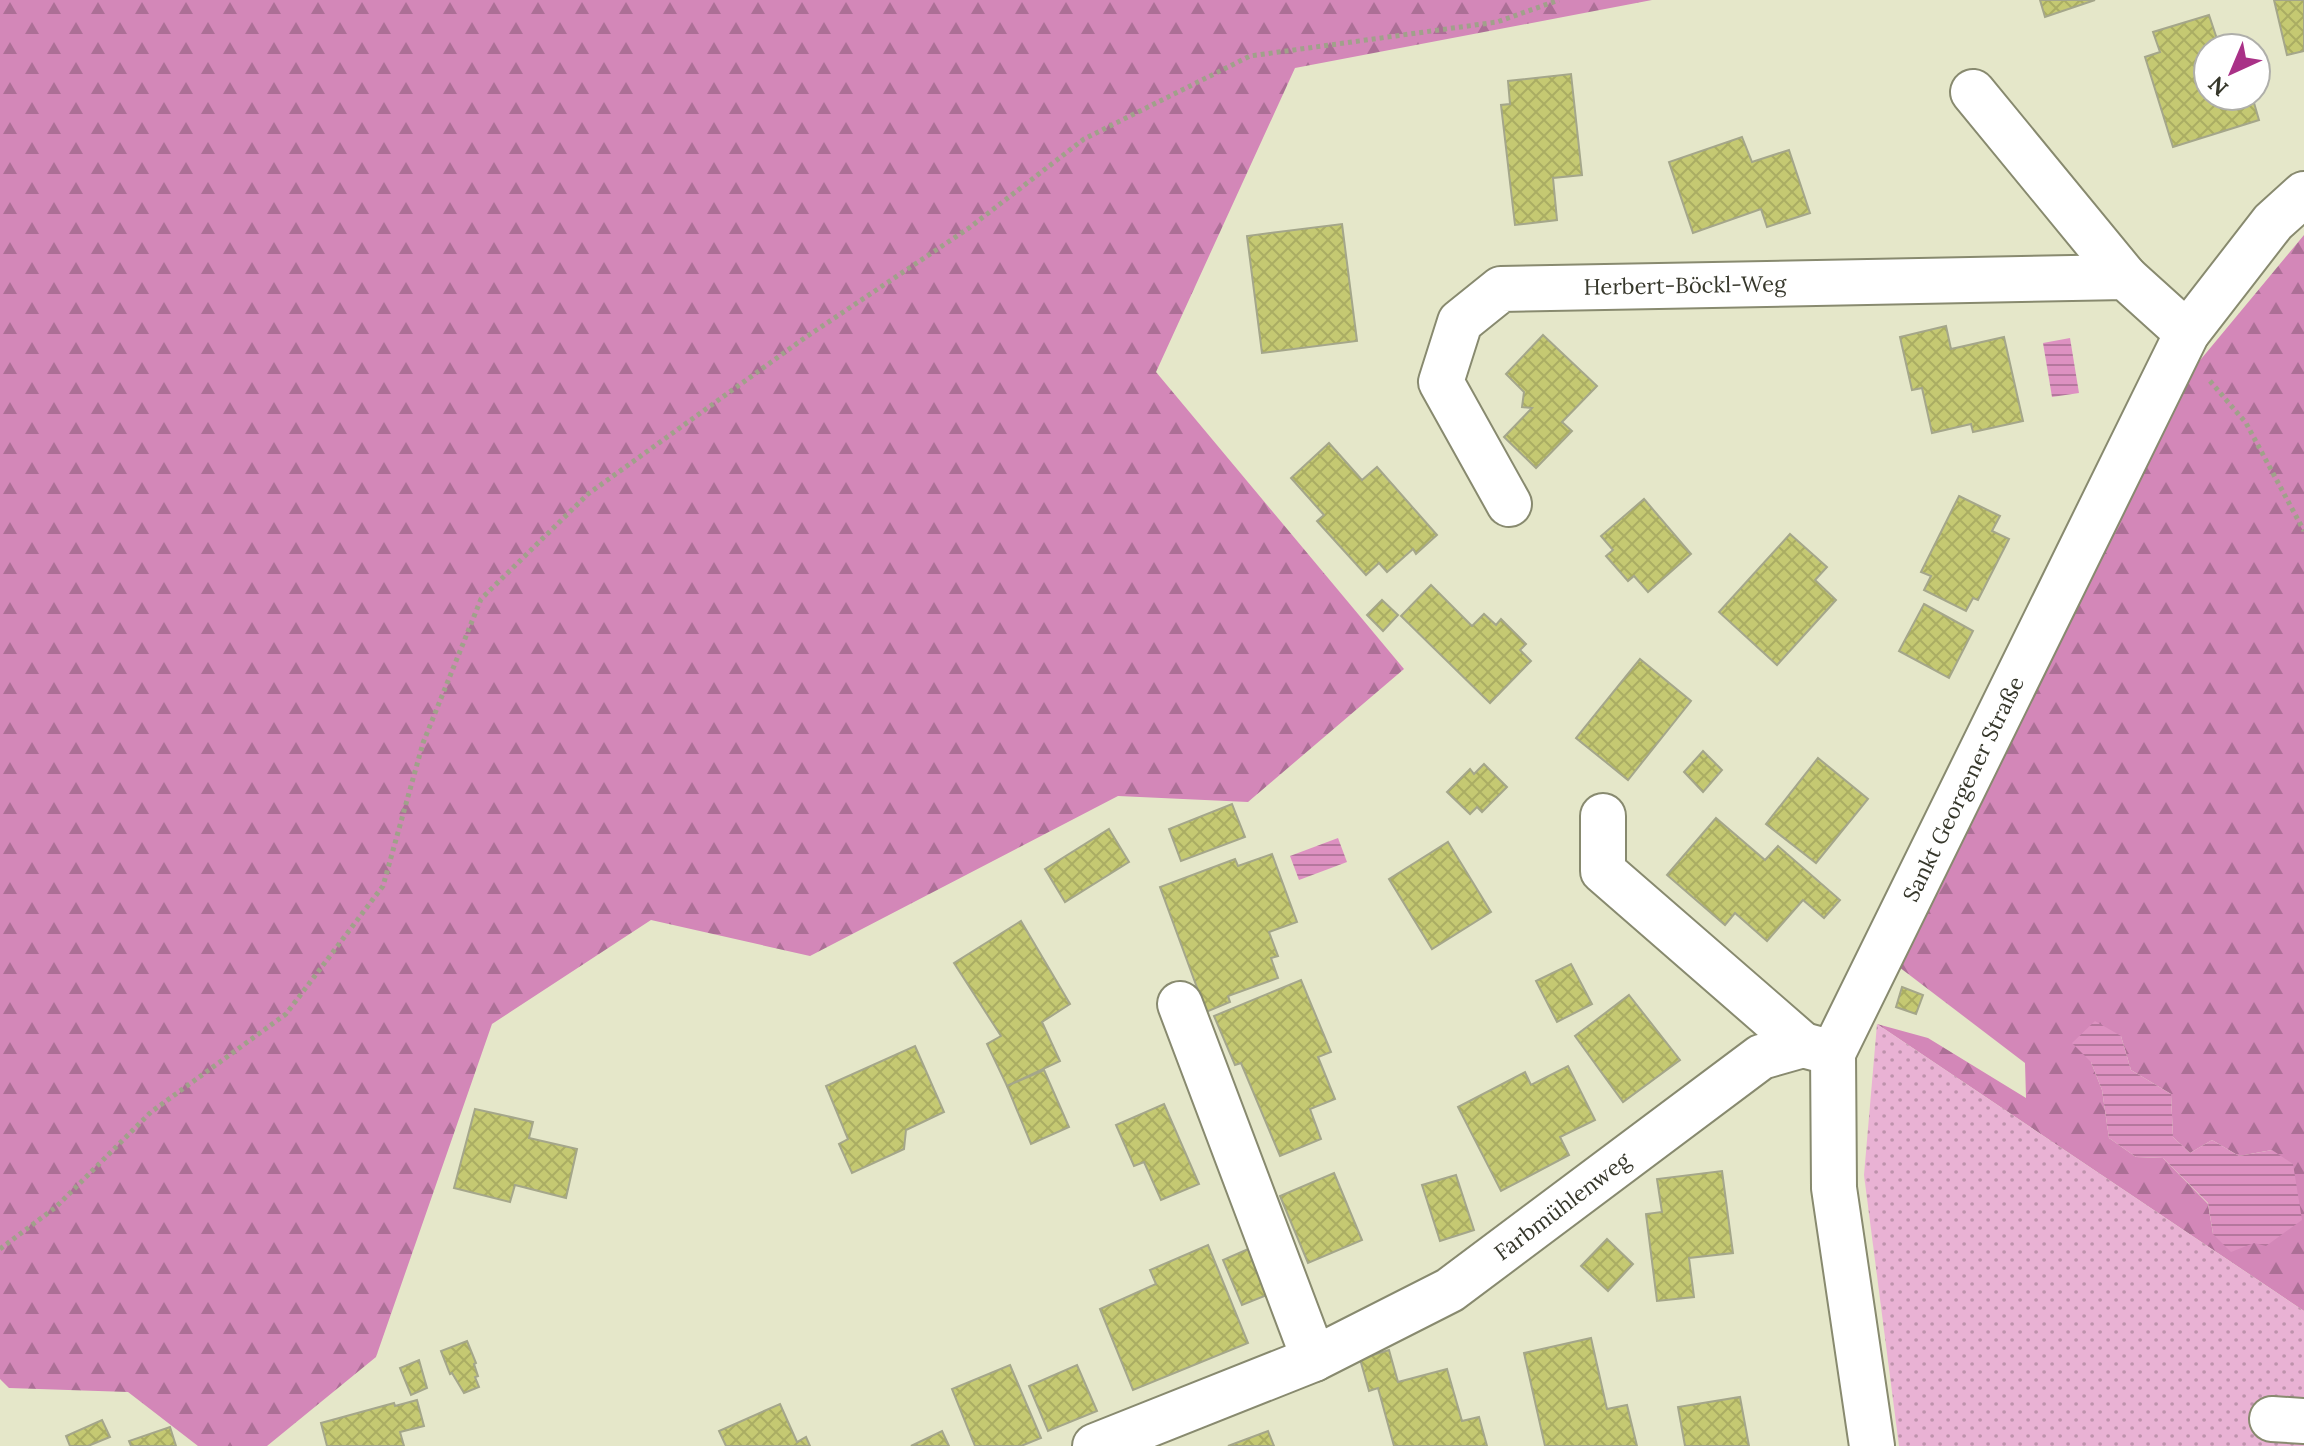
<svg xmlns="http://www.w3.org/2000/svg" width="2304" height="1446" font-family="Lora,serif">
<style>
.forest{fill:url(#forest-firs);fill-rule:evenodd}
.park{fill:url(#park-dots)}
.water{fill:url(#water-rules)}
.building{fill:url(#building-cross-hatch);stroke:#a4a68a;stroke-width:2}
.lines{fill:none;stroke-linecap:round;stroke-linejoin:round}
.minor-casing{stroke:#888a6f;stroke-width:48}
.path{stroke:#a0a18a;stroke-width:5;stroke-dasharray:4 4;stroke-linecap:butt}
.minor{stroke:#fff;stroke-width:44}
.labels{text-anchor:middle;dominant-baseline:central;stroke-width:6;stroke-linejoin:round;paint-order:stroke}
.street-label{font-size:22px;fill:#36372b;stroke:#fff}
</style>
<defs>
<pattern id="forest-firs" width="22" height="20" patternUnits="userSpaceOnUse" patternTransform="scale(2)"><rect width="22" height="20" fill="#d387b8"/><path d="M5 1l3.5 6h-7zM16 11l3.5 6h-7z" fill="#ac6f96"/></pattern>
<pattern id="park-dots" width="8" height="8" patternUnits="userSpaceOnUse" patternTransform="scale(2)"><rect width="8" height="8" fill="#e9b2d4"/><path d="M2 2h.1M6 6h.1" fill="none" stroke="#be92ac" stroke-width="1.8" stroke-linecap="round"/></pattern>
<pattern id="water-rules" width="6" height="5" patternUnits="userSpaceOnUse" patternTransform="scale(2)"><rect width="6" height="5" fill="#dd91c1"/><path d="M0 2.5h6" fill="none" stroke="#b4779d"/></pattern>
<pattern id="building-cross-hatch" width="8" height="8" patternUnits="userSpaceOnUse" patternTransform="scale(2)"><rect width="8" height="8" fill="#c5c972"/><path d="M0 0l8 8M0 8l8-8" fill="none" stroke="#aaad63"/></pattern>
</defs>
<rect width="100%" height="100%" fill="#e5e7c9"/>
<g class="forest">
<polygon points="0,0 1652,0 1295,68 1156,372 1404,669 1248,802 1118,796 810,956 651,920 492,1024 376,1357 267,1446 198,1446 128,1392 9,1388 0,1379"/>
<path d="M2304,235V1311L1877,1024L1928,1038L2026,1098L2025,1063L1899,967L2182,382ZM2121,1036L2131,1070L2171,1094L2173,1137L2190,1153L2212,1140L2239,1156L2272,1150L2213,1234L2208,1204L2163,1158L2136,1157L2109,1138L2102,1090L2091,1062Z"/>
</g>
<polygon class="park" points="1877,1024 2304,1311 2304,1446 1899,1446 1864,1175"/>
<g class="water">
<polygon points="2070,338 2079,393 2052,397 2043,343"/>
<polygon points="1338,838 1347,862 1299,880 1290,856"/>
<polygon points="2095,1021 2121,1036 2131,1070 2171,1094 2173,1137 2190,1153 2212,1140 2239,1156 2272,1150 2293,1164 2302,1220 2266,1246 2254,1243 2231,1252 2213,1234 2208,1203 2163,1158 2136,1157 2109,1138 2102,1090 2091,1062 2072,1043"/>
</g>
<g class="building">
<polygon points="2040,0 2095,0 2045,17"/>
<polygon points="2274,0 2304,0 2304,51 2287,55"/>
<polygon points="2209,15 2220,48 2208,48 2208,96 2252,96 2259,120 2173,147 2145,57 2160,52 2153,32"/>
<polygon points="1571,74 1582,175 1553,178 1557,220 1515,225 1501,105 1510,104 1508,81"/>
<polygon points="1742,137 1752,162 1789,150 1810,213 1767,227 1761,209 1693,233 1669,162"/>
<polygon points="1342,224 1357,341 1262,353 1247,236"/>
<polygon points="1946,326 1951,349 2004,337 2023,421 1973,432 1971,424 1932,433 1922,388 1912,390 1900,337"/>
<polygon points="1543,335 1597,386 1562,422 1572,431 1536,468 1504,437 1532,408 1522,407 1524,392 1506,374"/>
<polygon points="1329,443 1362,480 1377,467 1437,535 1416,554 1413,549 1387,572 1379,563 1366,575 1317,521 1324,515 1291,478"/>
<polygon points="1959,496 2000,516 1992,531 2009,539 1978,600 1973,598 1966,611 1924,590 1931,576 1921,572"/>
<polygon points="1644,499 1691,554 1648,592 1634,576 1628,581 1606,556 1613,550 1601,536"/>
<polygon points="1790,534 1827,567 1815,580 1836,600 1777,665 1719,612"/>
<polygon points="1431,585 1472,626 1484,614 1496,625 1501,619 1526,644 1520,650 1531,661 1490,703 1401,616"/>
<polygon points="1382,600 1398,615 1383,631 1367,615"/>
<polygon points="1924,604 1973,631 1949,678 1899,651"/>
<polygon points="1640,659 1691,701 1628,780 1576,738"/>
<polygon points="1703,751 1722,770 1703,792 1684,772"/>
<polygon points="1818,758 1868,799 1816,863 1766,824"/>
<polygon points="1484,764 1507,787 1482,812 1477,807 1470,814 1447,792 1470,769 1474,774"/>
<polygon points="1232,804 1245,837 1181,861 1169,829"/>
<polygon points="1716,818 1765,860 1778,846 1840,900 1824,918 1803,900 1767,941 1735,913 1725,925 1667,875"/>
<polygon points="1109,829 1129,862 1065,902 1045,869"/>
<polygon points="1448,842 1491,912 1432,949 1389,879"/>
<polygon points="1272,854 1297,922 1269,932 1278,956 1271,958 1278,978 1228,996 1230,1002 1206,1012 1160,887 1235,859 1238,866"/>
<polygon points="1021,921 1070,1004 1042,1022 1060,1061 1007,1086 987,1044 1001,1036 954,963"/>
<polygon points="1571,964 1592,1004 1557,1022 1536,981"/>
<polygon points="1301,980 1331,1052 1318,1057 1335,1099 1310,1109 1321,1139 1280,1156 1241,1063 1235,1065 1214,1016"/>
<polygon points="1902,987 1923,995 1916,1014 1896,1007"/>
<polygon points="1629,995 1680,1060 1623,1102 1575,1036"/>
<polygon points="915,1046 944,1112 906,1130 904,1149 852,1173 839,1144 848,1139 826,1086"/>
<polygon points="1568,1066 1595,1120 1560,1137 1569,1155 1501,1191 1458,1107 1525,1072 1531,1085"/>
<polygon points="1044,1070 1069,1127 1031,1144 1007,1086"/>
<polygon points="1164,1104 1199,1184 1161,1200 1144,1162 1134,1166 1116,1125"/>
<polygon points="475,1109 533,1122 529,1138 577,1149 566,1198 515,1185 510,1202 454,1188"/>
<polygon points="1722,1171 1733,1253 1689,1258 1694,1297 1657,1301 1646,1214 1662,1212 1657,1179"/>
<polygon points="1334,1173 1362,1240 1308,1263 1280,1196"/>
<polygon points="1456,1175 1474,1230 1440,1241 1422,1185"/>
<polygon points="1607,1239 1633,1264 1608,1291 1581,1266"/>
<polygon points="1208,1245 1248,1343 1133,1390 1100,1309 1156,1284 1150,1270"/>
<polygon points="1248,1249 1267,1295 1242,1305 1223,1260"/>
<polygon points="1591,1338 1607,1409 1627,1405 1637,1446 1545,1446 1524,1353"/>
<polygon points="467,1341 476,1363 474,1364 478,1376 475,1377 479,1387 464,1393 452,1373 450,1374 441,1351"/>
<polygon points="1389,1350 1398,1382 1447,1369 1462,1421 1479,1417 1487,1446 1394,1446 1378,1388 1369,1391 1360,1359"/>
<polygon points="419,1360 427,1388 411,1395 400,1368"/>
<polygon points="1010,1365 1041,1438 1021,1446 975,1446 952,1389"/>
<polygon points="1077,1365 1097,1411 1048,1431 1029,1386"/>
<polygon points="1740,1397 1749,1446 1685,1446 1678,1407"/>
<polygon points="417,1400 424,1426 400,1432 404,1446 327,1446 321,1423 394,1403 395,1406"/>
<polygon points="780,1404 797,1442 806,1437 810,1446 726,1446 719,1431"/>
<polygon points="102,1420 110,1437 88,1446 70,1446 66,1436"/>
<polygon points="170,1427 176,1446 131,1446 129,1441"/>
<polygon points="942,1431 949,1446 911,1446"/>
<polygon points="1268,1431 1274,1446 1228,1446"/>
</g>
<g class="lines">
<defs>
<g id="minor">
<polyline points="1973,92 2125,277"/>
<polyline points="1509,504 1441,382 1460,322 1501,289 2125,277 2187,333"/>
<polyline points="1603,816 1603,871 1803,1045"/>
<polyline points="1180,1004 1314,1359"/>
<polyline points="2272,1419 2304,1421"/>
<polyline points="1095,1446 1314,1359 1450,1290 1761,1057 1803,1045 1833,1053"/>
<polyline points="1872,1446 1834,1188 1833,1053 2187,333 2273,222 2304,194"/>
</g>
</defs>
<use href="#minor" class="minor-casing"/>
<g class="path">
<polyline points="2210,381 2246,423 2304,531"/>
<polyline points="0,1249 56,1207 151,1112 286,1014 383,886 423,743 481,599 588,494 806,337 969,228 1084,139 1250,56 1497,22 1559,0"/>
</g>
<use href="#minor" class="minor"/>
</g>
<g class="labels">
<g class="street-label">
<text transform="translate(1685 285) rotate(-1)">Herbert-Böckl-Weg</text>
<text transform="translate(1963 789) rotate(-64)">Sankt Georgener Straße</text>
<text transform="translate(1562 1206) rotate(-37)">Farbmühlenweg</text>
</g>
</g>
<g transform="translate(2232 72) rotate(224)"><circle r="38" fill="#ffffff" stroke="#afafaa" stroke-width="2"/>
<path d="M0-6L14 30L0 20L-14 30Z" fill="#a93187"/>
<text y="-12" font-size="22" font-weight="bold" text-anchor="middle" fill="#36372b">N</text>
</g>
</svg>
